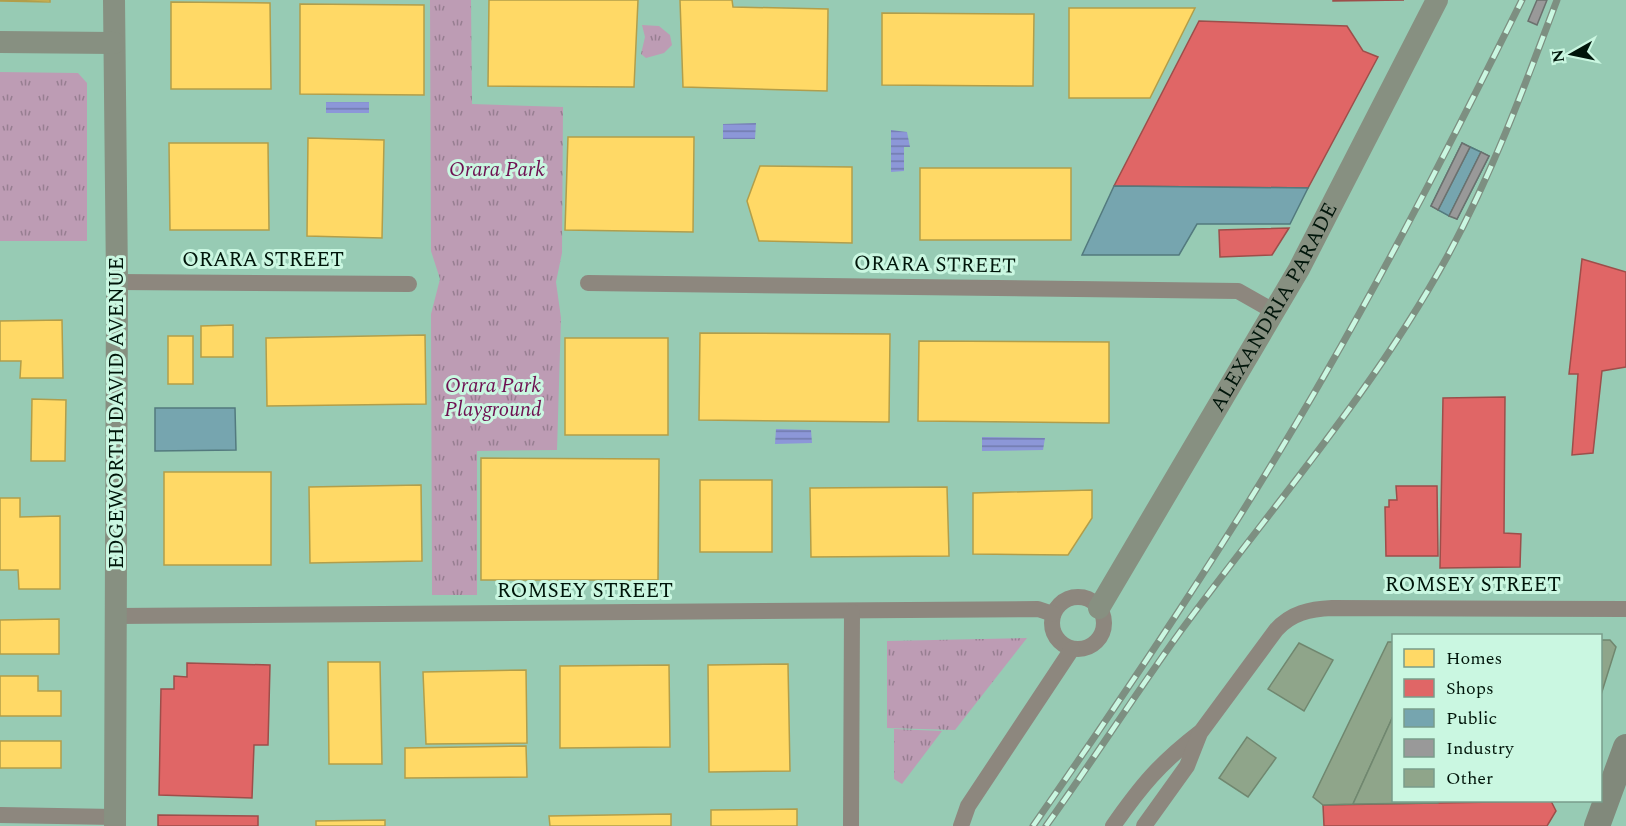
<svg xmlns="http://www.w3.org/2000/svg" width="1626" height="826" font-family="Spectral,serif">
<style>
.park{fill:url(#park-tufts)}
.water{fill:url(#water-rules)}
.homes{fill:#ffd966;stroke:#b29e4a;stroke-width:1.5}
.shops{fill:#e06666;stroke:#9d4e4a;stroke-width:1.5}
.public{fill:#76a5af;stroke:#537a7e;stroke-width:1.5}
.industry{fill:#999;stroke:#6b716e;stroke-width:1.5}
.building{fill:#8fa58a;stroke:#70876f;stroke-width:1.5}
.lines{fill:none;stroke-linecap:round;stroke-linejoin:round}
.street{stroke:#8d877e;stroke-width:16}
.secondary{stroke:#879081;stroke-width:22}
.primary{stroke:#81897b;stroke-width:26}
.rail-casing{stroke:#7d8f81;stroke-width:7}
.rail{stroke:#caf7e1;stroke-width:4.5;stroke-dasharray:14;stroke-linecap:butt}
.labels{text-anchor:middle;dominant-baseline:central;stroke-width:6;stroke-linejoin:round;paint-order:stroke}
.park-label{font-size:21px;font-style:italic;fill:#6e1051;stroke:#caf7e1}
.street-label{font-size:21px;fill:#00150a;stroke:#caf7e1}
</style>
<defs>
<pattern id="park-tufts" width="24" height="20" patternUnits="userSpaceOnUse" patternTransform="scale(1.5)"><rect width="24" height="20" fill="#bd9cb4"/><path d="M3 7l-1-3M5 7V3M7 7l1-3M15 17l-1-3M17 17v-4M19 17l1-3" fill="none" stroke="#977e91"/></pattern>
<pattern id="water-rules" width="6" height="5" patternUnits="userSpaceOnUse" patternTransform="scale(1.5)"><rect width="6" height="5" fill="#8c97d8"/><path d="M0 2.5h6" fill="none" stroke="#707aad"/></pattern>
</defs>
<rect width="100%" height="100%" fill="#97cbb4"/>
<g class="park">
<polygon points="430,0 471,0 472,104 563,107 562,253 556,282 561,318 557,450 477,451 477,595 432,595 431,314 440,279 431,251"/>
<polygon points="642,25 659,26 670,35 672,45 664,53 646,58 641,54 645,37"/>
<polygon points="0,72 78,73 87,83 87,241 0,241"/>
<polygon points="1027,638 955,730 887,728 887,641"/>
<polygon points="894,729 942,731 902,784 894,779"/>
</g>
<g class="water">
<rect x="326" y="102" width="43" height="11"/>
<polygon points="756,123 755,139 723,139 723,124"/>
<polygon points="891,130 907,132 910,147 904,147 904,171 891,172"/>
<polygon points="776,429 811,430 812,443 775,444"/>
<polygon points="982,437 1045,438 1043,450 982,451"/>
</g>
<g class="homes">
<polygon points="0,0 50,0 50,2 0,1"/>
<polygon points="489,0 638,0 634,87 488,86"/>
<polygon points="680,0 732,0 733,7 828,9 827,91 683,87"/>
<polygon points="171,2 270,3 271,89 171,89"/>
<polygon points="300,4 424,5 424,95 300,94"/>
<polygon points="1069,8 1195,8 1150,98 1069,98"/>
<polygon points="882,13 1034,14 1033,86 882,85"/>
<polygon points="568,137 694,137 693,232 565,230"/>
<polygon points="308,138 384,140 382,238 307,236"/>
<polygon points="169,143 268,143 269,230 170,230"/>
<polygon points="760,166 852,167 852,243 759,241 747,201"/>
<rect x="920" y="168" width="151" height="72"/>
<polygon points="62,320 63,378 20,378 21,361 0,361 0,321"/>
<polygon points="233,325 233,357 201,357 201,326"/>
<polygon points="700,333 890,334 889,422 699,420"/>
<polygon points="425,335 426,404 267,406 266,338"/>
<rect x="168" y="336" width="25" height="48"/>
<rect x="565" y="338" width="103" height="97"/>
<polygon points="919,341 1109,342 1109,423 918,421"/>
<polygon points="32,399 66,400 65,461 31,461"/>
<polygon points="481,458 659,459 658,580 481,580"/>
<rect x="164" y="472" width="107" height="93"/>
<rect x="700" y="480" width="72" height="72"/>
<polygon points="421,485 422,561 310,563 309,487"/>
<polygon points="947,487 949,556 811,557 810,488"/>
<polygon points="1092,490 1092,518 1068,555 973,554 973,493"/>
<polygon points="0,498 20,498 20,517 60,516 60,589 19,589 18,570 0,570"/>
<polygon points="59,619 59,654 0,654 0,620"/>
<polygon points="328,662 380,662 382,764 329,764"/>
<polygon points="788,664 790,771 709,772 708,665"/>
<polygon points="669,665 670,747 560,748 560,666"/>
<polygon points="526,670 527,743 426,744 423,672"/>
<polygon points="0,676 38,676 38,691 61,691 61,716 0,716"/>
<rect x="0" y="741" width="61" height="27"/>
<polygon points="526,746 527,777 405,778 405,748"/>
<polygon points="797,809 797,826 711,826 711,810"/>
<polygon points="671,814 671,826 550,826 549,816"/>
<polygon points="385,820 385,826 316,826 316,821"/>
</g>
<g class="shops">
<polygon points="1333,0 1404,0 1333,1"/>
<polygon points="1199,21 1347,26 1363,51 1378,57 1308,188 1114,186"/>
<polygon points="1289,228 1272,255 1220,257 1219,230"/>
<polygon points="1582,259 1626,272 1626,367 1602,371 1593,453 1572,455 1578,374 1569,374"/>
<polygon points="1505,397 1504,533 1521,534 1520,567 1440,568 1443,398"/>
<polygon points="1396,486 1437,486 1438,556 1386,556 1385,507 1389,507 1389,500 1397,500"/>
<polygon points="187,663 270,665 268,745 254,745 252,798 159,795 161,689 174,689 174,676 187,677"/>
<polygon points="1551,801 1556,811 1547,826 1324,826 1323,805"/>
<polygon points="158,815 258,816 258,826 158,826"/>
</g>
<g class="public">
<polygon points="1462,143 1489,156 1457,219 1431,206"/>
<polygon points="1470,147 1481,152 1449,216 1438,210"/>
<polygon points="1114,186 1308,188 1290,224 1197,224 1179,255 1082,255"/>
<polygon points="155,408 235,408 236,450 155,451"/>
</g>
<g class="industry">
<polygon points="1537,0 1547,0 1537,25 1528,21"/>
<polygon points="1462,143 1470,147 1438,210 1431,206"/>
<polygon points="1481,152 1489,156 1457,219 1449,216"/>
</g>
<g class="building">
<polygon points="1600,640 1610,640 1616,647 1600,698"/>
<polygon points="1388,642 1394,642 1394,714 1353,804 1323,805 1313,797"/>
<polygon points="1299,643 1333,660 1304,711 1268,689"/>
<polygon points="1394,714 1394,800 1439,800 1438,803 1353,804"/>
<polygon points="1247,737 1276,758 1248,797 1219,778"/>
</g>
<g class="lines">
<g class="street">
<polyline points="117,282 409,284"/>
<polyline points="588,283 1238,291 1275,312"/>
<circle cx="1078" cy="623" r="26"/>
<polyline points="116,616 1038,609 1053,614"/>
<polyline points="0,815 115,817"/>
<polyline points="851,826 852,612"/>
<polyline points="961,826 968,806 1072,649"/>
<path d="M1113,826C1141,786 1159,764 1199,733"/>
<path d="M1144,826L1187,766L1200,733L1276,630C1291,613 1310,609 1332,608L1626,609"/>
</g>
<g class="secondary">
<polyline points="114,0 117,282 115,826"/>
<polyline points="0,42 114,43"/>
<path id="s1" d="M1099,608L1299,269L1437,0"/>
</g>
<polyline class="primary" points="1597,826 1626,747"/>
<defs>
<g id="rail">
<path d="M1033,826C1134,681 1236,529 1324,376C1395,253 1459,127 1522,0"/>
<path d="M1046,826C1092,762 1134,696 1180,632C1271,508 1373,392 1447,257C1492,174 1524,88 1557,0"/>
</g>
</defs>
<use href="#rail" class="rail-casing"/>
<use href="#rail" class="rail"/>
</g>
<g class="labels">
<g class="park-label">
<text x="497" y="170">Orara Park</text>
<text x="493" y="386">Orara Park<tspan x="493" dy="24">Playground</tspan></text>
</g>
<g class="street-label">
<text x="263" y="260">ORARA STREET</text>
<text transform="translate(935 265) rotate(1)">ORARA STREET</text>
<text stroke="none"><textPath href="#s1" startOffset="348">ALEXANDRIA PARADE</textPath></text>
<text transform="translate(117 413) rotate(-90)">EDGEWORTH DAVID AVENUE</text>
<text x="1473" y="585">ROMSEY STREET</text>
<text x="585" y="591">ROMSEY STREET</text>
</g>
</g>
<rect x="1392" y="634" width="210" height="168" fill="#caf7e1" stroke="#799d8b" stroke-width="1.5"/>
<rect x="1404" y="649" width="30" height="18" fill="#ffd966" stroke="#799d8b" stroke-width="1.5"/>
<text x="1446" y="664" font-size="18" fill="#00150a">Homes</text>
<rect x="1404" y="679" width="30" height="18" fill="#e06666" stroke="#799d8b" stroke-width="1.5"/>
<text x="1446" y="694" font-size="18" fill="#00150a">Shops</text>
<rect x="1404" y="709" width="30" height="18" fill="#76a5af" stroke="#799d8b" stroke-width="1.5"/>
<text x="1446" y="724" font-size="18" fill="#00150a">Public</text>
<rect x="1404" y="739" width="30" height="18" fill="#999999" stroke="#799d8b" stroke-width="1.5"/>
<text x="1446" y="754" font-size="18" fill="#00150a">Industry</text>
<rect x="1404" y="769" width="30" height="18" fill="#8fa58a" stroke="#799d8b" stroke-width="1.5"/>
<text x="1446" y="784" font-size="18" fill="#00150a">Other</text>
<g transform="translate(1572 54) rotate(261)" stroke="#caf7e1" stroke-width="4.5" paint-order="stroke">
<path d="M0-4.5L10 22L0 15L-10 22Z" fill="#00150a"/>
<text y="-9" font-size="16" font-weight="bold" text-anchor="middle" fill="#00150a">N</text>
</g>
</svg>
